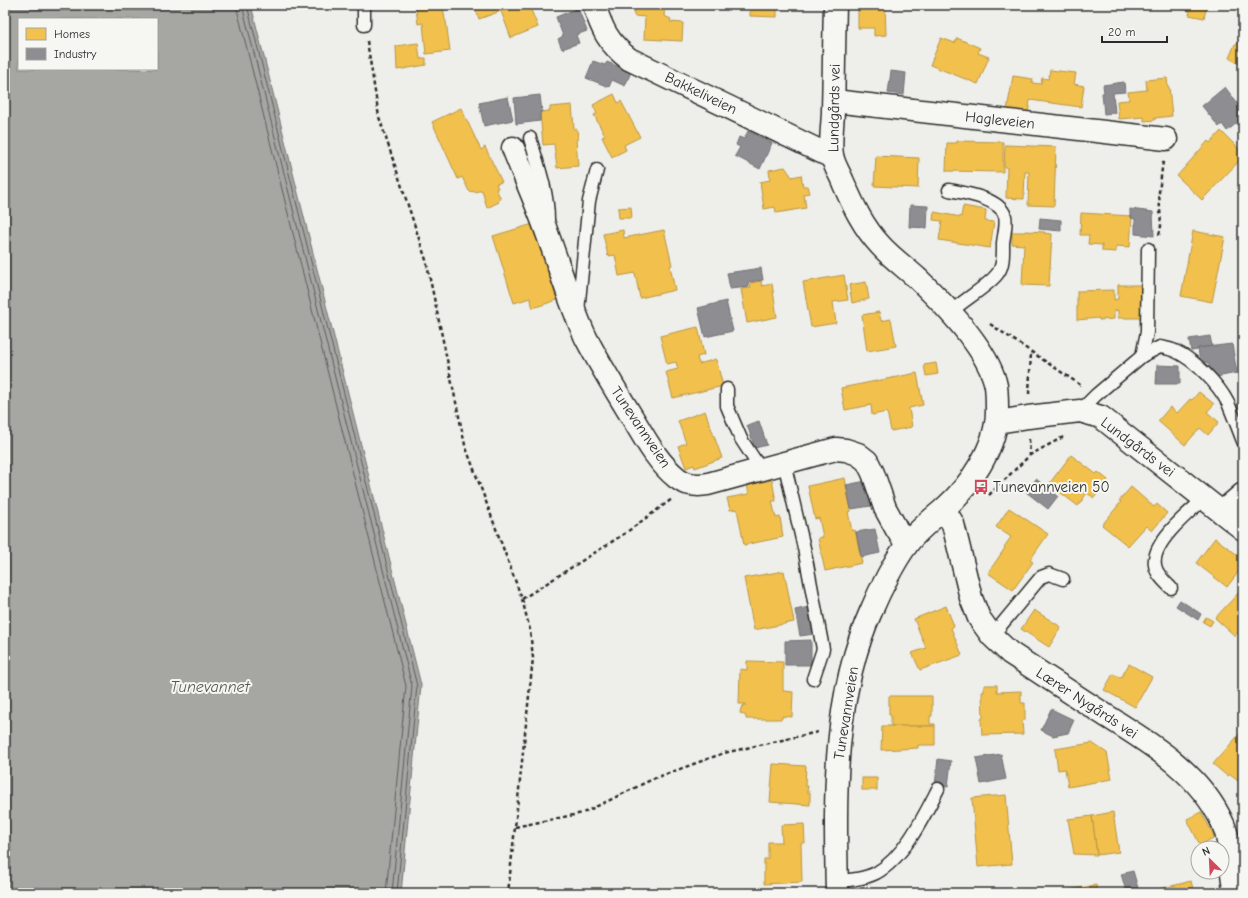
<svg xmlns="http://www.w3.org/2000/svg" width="1248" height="898" font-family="'Comic Neue',sans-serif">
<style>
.water{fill:#a6a6a3;stroke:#757573;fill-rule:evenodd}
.homes{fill:#f2c14e;stroke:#b69444}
.industry{fill:#8d8d92;stroke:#707073}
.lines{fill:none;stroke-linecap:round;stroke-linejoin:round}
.shore{stroke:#5c5c5b;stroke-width:1}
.lane-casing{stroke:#2b2b2b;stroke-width:15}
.street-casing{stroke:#2b2b2b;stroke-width:25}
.secondary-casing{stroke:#2b2b2b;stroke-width:25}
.path{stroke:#2b2b2b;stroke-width:2.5;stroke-dasharray:4 3;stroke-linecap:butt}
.lane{stroke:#f6f6f2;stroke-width:12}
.street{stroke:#f6f6f2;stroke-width:22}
.secondary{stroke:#f6f6f2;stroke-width:22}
.labels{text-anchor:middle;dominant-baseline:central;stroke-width:4;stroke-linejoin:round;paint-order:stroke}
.street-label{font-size:15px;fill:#2b2b2b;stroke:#f6f6f2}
.poi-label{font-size:15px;fill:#2b2b2b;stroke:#f6f6f2;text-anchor:start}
.water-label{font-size:16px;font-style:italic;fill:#565655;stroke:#f6f6f2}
</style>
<rect width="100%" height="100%" fill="#eeeeea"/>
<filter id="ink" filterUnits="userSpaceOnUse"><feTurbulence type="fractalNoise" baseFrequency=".025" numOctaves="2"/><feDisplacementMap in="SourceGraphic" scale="8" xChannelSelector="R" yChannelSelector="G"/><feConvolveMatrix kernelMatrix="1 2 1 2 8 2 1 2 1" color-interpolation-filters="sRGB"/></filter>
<g filter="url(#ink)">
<path class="water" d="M5,5H251L421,685L401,893H5ZM19,19H157V69H19Z"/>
<g class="homes">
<polygon points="419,5 444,5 443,6 445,20 446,21 450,51 426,54 423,23 418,24 416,9 419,9"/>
<polygon points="474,5 529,5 538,27 511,38 501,11 479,19"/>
<polygon points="634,5 665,5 664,16 671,19 670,22 683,23 682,41 644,39 645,17 634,16"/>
<polygon points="750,5 782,5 782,9 777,9 777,17 750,16"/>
<polygon points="858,5 885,5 886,35 874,36 874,28 858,28"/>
<polygon points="1171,5 1207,5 1204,18 1189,15 1190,11"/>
<polygon points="1243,33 1243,66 1229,58 1235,44 1237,44"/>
<polygon points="941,38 955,43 957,38 980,48 978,53 989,57 978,84 930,65"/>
<polygon points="418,43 420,59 426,58 426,65 397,70 396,46"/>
<polygon points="1050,70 1076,73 1074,84 1084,86 1081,107 1030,100 1028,114 1007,110 1013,76 1033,79 1032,83 1041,84 1042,78 1048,79"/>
<polygon points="1167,78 1168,87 1169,87 1172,116 1155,118 1155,120 1144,121 1144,117 1119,119 1117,101 1129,100 1128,92 1147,90 1146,80"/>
<polygon points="614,94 618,103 621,101 640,137 624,145 626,150 612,157 602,137 605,136 594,115 597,114 593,105"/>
<polygon points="572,105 574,129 577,129 578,139 576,140 578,166 557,168 554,144 543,145 540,112 550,111 550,107"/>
<polygon points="461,108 481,150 485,147 502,182 496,184 498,188 496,189 501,199 498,200 499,202 487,208 482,190 475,192 469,191 462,177 458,179 432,122"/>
<polygon points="1221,131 1243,153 1243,157 1202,200 1177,176 1208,141 1210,143"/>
<polygon points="957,141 1003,142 1003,172 946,171 947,143 957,143"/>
<polygon points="1005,145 1056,147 1054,206 1028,205 1029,172 1025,172 1024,199 1006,198 1007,167 1004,167"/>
<polygon points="876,156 919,158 918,188 874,186"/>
<polygon points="785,167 792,177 801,175 803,186 808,186 810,193 804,194 806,208 776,213 775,207 764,209 760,182 770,180 769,170"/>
<polygon points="963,206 986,210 985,221 994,222 990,248 939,240 942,221 933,220 934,212 961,217"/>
<polygon points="631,207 632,218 619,218 618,208"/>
<polygon points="1081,213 1132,216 1130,247 1116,246 1116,252 1102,251 1102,245 1088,244 1089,235 1080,235"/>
<polygon points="533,224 557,300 533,308 530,298 514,303 493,236"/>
<polygon points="623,230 624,238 664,230 672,265 670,266 675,290 640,298 635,273 619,276 615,255 608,256 603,234"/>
<polygon points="1025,231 1045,232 1044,233 1052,234 1049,286 1022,285 1024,245 1012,244 1012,232 1025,232"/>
<polygon points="1193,231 1225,237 1212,302 1181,296"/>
<polygon points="844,275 848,300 833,302 836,323 811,327 803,282"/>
<polygon points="761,281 762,286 772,284 777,317 747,323 741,289 751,288 750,283"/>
<polygon points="866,282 869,299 852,303 849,285"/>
<polygon points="1118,285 1141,285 1141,318 1118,318 1118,310 1114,311 1114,319 1099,320 1099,318 1077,320 1077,291 1114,290 1114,300 1118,299"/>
<polygon points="879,312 881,321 891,319 896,346 867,351 862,315"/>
<polygon points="698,327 704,355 697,357 699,364 716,359 723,386 673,398 666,372 678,369 676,362 667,364 660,336"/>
<polygon points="936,363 938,374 926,376 924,365"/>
<polygon points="917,373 923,405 909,408 912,427 891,431 887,412 872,415 871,405 845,410 841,388"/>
<polygon points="1199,392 1214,404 1207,412 1219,422 1208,435 1200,428 1185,445 1158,421 1170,407 1177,413 1190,399 1192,400"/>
<polygon points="1243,402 1243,428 1238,421 1242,419 1235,407"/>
<polygon points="705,411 722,458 695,468 694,465 686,468 678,446 686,443 678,421"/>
<polygon points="1071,455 1096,474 1098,472 1108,480 1094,498 1087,493 1078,506 1049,484"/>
<polygon points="845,478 851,511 848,512 852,531 855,530 862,563 825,571 818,538 823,537 819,518 815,519 808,486"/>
<polygon points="772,480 776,501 772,501 776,518 780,517 783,537 744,545 737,509 730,510 727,498 749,494 747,485"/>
<polygon points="1131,487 1154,507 1157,504 1167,513 1152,531 1146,526 1128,546 1102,525 1121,502 1119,501"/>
<polygon points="1009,508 1048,534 1030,560 1033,562 1013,590 988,573 1005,548 1004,547 1011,537 996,527"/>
<polygon points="1215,538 1243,559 1243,566 1227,587 1196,563"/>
<polygon points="784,571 794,622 754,630 744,578"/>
<polygon points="1243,588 1243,627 1235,636 1215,618"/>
<polygon points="946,606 954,626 951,628 962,655 920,670 912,653 926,648 914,619"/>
<polygon points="1034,610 1061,627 1049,647 1021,629"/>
<polygon points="1206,617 1213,621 1210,626 1203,622"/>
<polygon points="747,661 783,662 783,691 793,692 792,717 782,716 782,719 746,719 746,716 740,713 741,708 744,705 746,705 746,704 739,704 740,669 747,670"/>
<polygon points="1129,664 1152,677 1135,707 1104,690 1113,674 1121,678"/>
<polygon points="984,685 997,685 997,692 1021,691 1021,703 1025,703 1025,720 1022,720 1023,734 982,735 981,719 983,718 982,692 984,692"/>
<polygon points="889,696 932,696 932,716 930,716 930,724 935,724 935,726 891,726 891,715 889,715"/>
<polygon points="882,726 935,726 935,745 918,745 918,748 881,750"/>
<polygon points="1243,730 1243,785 1229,774 1227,776 1213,764"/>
<polygon points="1092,743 1107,753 1112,779 1068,787 1065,769 1058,770 1055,749"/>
<polygon points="773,764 806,766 805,786 808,786 807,792 810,792 810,805 770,802"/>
<rect x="862" y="778" width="15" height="12"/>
<polygon points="1006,795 1012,864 978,867 972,798"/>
<polygon points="1113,812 1119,852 1097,855 1092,816"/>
<polygon points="1201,812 1215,837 1200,845 1187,819"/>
<polygon points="1092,816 1097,855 1074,854 1068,819"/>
<polygon points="804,824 805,843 801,843 802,882 764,884 764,859 768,859 768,842 782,842 781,825"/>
<polygon points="1191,881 1194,893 1161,893 1160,889"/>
<polygon points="1096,885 1097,893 1070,893 1069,890"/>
</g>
<g class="industry">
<polygon points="578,8 587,31 576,35 579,43 562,49 558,39 563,36 556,17"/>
<polygon points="593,61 605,65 607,62 631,72 625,86 612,80 609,87 586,78"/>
<polygon points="891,71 906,73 904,95 888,93"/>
<polygon points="1124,82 1125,92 1113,93 1115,113 1104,114 1102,93 1104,93 1103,85"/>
<polygon points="1225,87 1240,107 1243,113 1243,118 1227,131 1222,124 1219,127 1202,106"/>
<polygon points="540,95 542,112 540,112 540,121 516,124 514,98"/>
<polygon points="508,97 513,120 484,126 479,103"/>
<polygon points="748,131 772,143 760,169 735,156 740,147 736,145 739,137 744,139"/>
<polygon points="910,205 928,206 927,228 909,227"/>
<polygon points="1130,209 1153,212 1154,236 1135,234 1135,219 1131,218 1132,216 1130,216"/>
<polygon points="1040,218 1061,220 1061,231 1039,229"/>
<polygon points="761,268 763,280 748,282 749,287 730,289 727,273"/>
<polygon points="726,301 733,331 705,337 698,308"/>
<polygon points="1210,336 1212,346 1198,348 1198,350 1191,351 1189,339"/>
<polygon points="1232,344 1237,373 1216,377 1207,362 1200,363 1198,348"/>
<polygon points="1157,365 1180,366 1180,384 1156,384"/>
<polygon points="759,421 767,445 755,448 747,425"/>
<polygon points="1036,479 1058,496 1048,509 1026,492"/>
<polygon points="866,481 871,506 851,509 846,485"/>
<polygon points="875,529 880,553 861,557 856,532"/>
<polygon points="1180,600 1201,614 1198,620 1176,606"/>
<polygon points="809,607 814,634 800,636 795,610"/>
<polygon points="811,640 811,665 785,665 785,641"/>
<polygon points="1051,709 1074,720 1068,733 1053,736 1041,730"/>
<polygon points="1001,754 1006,779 981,784 976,758"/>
<polygon points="938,759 951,761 948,787 935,785"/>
<polygon points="1133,871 1138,888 1126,891 1121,874"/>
</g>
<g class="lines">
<g class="shore">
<polyline points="236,5 406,686 386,893"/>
<polyline points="242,5 412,686 392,893"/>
<polyline points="247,5 417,686 397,893"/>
</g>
<defs>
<g id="lane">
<polyline points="364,5 364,25"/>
<path d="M530,138C538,165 548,192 548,220"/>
<path d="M949,190C964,193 1000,198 1005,216C1007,223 1004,235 1003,243C1003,252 1004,265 998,273C989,286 963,300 951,312"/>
<polyline points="578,311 589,201 597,170"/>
<polyline points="1142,356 1147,332 1148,249"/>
<polyline points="727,389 727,406 741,439 760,468"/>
<path d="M1080,411L1096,395L1142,356L1160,347C1165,348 1171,349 1175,351C1195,360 1218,384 1228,403C1233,415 1238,428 1243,441"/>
<polyline points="784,462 804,548 823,649 813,679"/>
<path d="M1171,588C1165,582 1156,574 1155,565C1151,543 1189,512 1205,498"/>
<polyline points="992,636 1041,577 1049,574 1063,579"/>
<path d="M837,881C850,880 864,879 876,873C904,858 924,816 938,789"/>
</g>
<g id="street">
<path d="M594,5C602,29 608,43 629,59L832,157"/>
<polyline points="834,101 1166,139"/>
<path d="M513,148C524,176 537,204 547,233C560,268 570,304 586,338C600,365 616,391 632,417C644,437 657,462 677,478C686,485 697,486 708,484L817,454L836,449L846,450L858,454L867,461L873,473L885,508L897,530L907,544"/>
<path d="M944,509L953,524L971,598L979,618L992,636L1010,653C1041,673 1071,693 1102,713C1148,742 1200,772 1223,824C1232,844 1230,872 1235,893"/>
<polyline points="1222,512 1243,494"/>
</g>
<g id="secondary">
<path d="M835,5C834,40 834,75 833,110C833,122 829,148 833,159C835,167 840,174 843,182C853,205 863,227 881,246C892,258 906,268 918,279C944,304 989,350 996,386C997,394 997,403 997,411C997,447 970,486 944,509C931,520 918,530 908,543C895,560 880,590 872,609C832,697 835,798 837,893"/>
<polyline points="997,422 1028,417 1080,411 1101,417 1243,529"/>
</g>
</defs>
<use href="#lane" class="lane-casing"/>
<use href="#street" class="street-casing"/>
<use href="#secondary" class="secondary-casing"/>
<g class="path">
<polyline points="367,41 379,117 426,260 465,445 522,599 530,630 533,658 508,893"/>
<polyline points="1159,235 1161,226 1159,192 1163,161"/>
<polyline points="990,324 1082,386"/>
<polyline points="1029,394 1031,352"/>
<polyline points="1029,439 1030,455"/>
<polyline points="989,495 1030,455 1065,436"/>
<polyline points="522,599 624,534 672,499"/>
<polyline points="515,827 583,813 655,778 724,753 818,732"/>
</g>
<use href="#lane" class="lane"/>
<use href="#street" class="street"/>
<use href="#secondary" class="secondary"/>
</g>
</g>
<defs>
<symbol id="bus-bare" viewBox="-9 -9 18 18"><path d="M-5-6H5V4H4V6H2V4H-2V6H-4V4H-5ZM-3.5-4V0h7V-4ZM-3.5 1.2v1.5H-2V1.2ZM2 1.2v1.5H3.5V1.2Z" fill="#d1495b" stroke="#f6f6f2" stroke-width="2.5" paint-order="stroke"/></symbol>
</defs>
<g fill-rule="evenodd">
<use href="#bus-bare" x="970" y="476" width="22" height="22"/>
</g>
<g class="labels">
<g class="street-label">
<text transform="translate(701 93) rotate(26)">Bakkeliveien</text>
<text transform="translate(834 108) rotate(-89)">Lundgårds vei</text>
<text transform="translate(1000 120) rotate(6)">Hagleveien</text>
<text transform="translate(641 427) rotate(56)">Tunevannveien</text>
<text transform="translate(1138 447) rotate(37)">Lundgårds vei</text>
<text transform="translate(1087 703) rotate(33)">Lærer Nygårds vei</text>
<text transform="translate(846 713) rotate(-81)">Tunevannveien</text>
</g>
<g class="poi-label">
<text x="993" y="487">Tunevannveien 50</text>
</g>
<g class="water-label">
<text x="210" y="687">Tunevannet</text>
</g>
</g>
<rect width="1248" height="898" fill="none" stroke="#f6f6f2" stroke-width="20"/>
<rect x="10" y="10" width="1228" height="878" fill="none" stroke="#2b2b2b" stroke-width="1.5" filter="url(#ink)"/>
<rect x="18" y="18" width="140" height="52" fill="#f6f6f2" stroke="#a5a5a2"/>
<rect x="26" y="28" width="20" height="12" fill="#f2c14e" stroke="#a5a5a2"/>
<text x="54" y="38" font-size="12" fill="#2b2b2b">Homes</text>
<rect x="26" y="48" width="20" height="12" fill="#8d8d92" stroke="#a5a5a2"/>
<text x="54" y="58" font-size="12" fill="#2b2b2b">Industry</text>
<g transform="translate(1210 860) rotate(336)"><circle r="19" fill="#f6f6f2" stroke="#a5a5a2"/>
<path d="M0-3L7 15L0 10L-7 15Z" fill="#d1495b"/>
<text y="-6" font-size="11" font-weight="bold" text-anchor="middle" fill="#2b2b2b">N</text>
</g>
<path d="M1102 36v6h65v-6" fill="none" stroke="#2b2b2b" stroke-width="2"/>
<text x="1108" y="36" font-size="12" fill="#2b2b2b" stroke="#f6f6f2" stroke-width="3" paint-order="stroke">20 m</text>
</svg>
